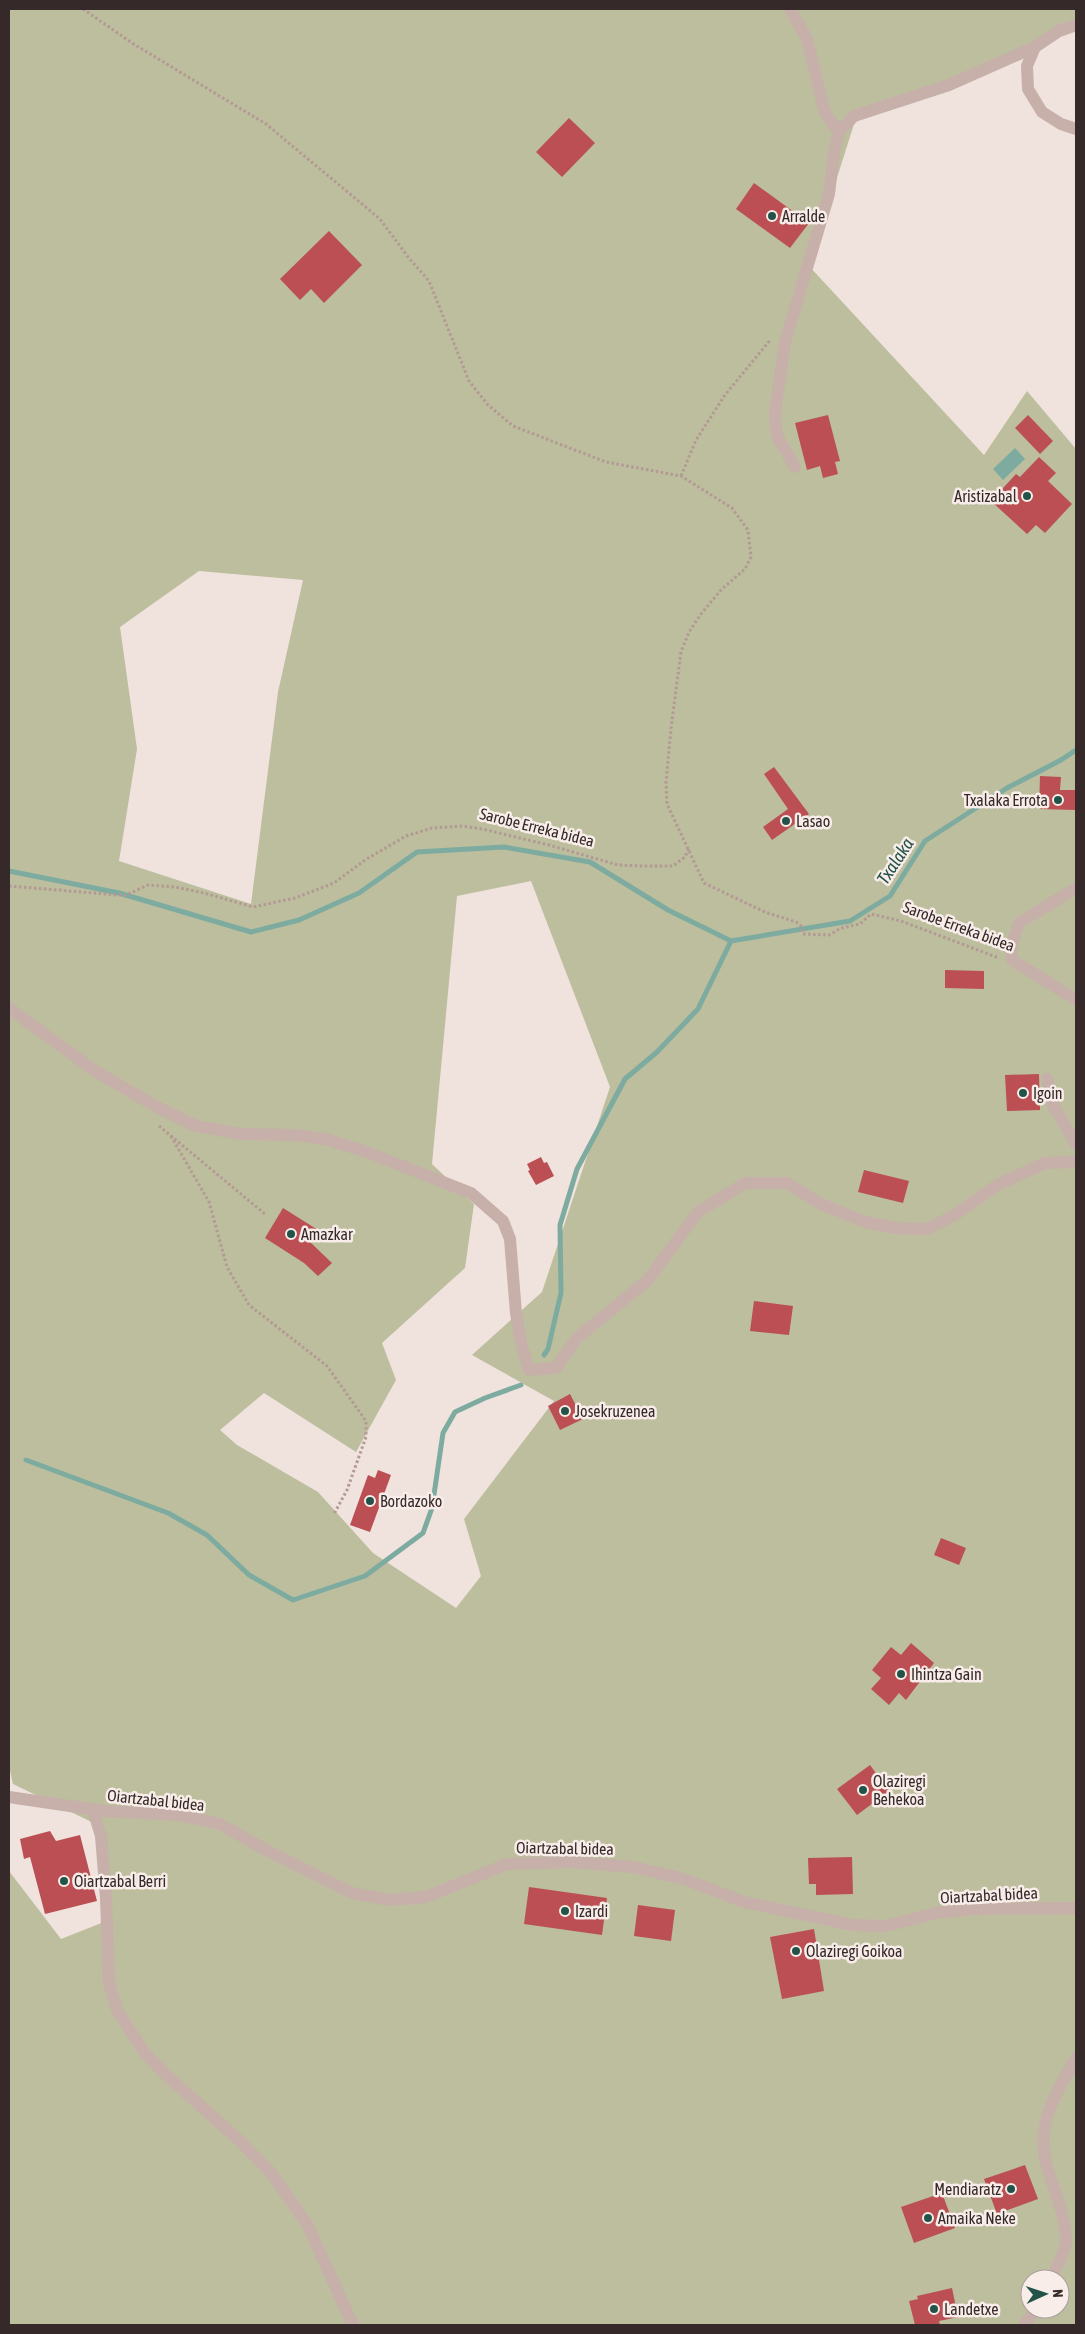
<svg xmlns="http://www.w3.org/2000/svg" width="1085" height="2334" font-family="'Asap Condensed',sans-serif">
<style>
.green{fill:#bcbe9e;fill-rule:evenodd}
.water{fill:#7eaba0}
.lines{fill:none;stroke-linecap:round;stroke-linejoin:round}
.stream{stroke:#7eaba0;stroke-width:5}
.building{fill:#bb4f53}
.path{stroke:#b39994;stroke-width:3;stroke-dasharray:2.5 2.5;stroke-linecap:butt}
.minor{stroke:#c7afaa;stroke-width:12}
.poi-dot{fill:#225349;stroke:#f8ede9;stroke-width:2}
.labels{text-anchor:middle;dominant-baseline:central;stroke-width:5;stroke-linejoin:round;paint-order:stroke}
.poi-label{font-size:16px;fill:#352929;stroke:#f8ede9;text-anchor:start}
.street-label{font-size:16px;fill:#352929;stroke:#f8ede9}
.water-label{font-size:18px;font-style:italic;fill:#225349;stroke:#f8ede9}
</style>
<rect width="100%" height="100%" fill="#f0e2dd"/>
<path class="green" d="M9,9H1076V27L855,121L809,266L984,455L1027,391L1076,449V2325H9V1871L61,1939L109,1920L104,1828L13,1784L9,1766ZM199,571L303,580L278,692L251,904L119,861L137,749L120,627ZM531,881L610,1087L542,1292L472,1355L554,1401L464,1519L481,1576L456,1608L373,1553L318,1492L237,1445L220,1430L264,1393L356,1452L396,1380L382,1343L465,1268L474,1204L432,1164L457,896ZM1030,2279H1060V2309H1030Z"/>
<polygon class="water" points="1015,448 1025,459 1003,480 993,469"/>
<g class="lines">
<g class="stream">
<polyline points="9,871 119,893 251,932 299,920 359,893 417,852 504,847 590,862 668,910 731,941 850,921 890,896 925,841 1007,788 1061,760 1076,750"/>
<polyline points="544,1355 548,1349 561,1293 560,1225 577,1169 625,1079 657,1052 698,1009 731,941"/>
<polyline points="26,1460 168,1513 207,1535 249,1575 293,1600 365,1576 423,1533 432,1508 443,1433 455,1412 485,1398 521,1385"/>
</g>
</g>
<g class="building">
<polygon points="569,118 595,143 562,177 536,152"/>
<polygon points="754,183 809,223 790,248 736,209"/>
<polygon points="329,231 362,265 324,303 311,289 300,300 280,279"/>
<polygon points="828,415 840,461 835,462 838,474 823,478 820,466 807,470 795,423"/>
<polygon points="1028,415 1053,441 1040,454 1015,428"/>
<polygon points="1039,457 1056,473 1048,481 1072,504 1045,533 1036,525 1027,534 991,501 1016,474 1020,477"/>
<polygon points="774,767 809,814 772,840 763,827 788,809 764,774"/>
<polygon points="1040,776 1061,777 1060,790 1076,790 1076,810 1039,809"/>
<polygon points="945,970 984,971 984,989 945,988"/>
<polygon points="1039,1074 1040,1110 1007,1111 1005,1075"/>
<polygon points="541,1157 544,1163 547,1162 554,1176 536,1185 528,1171 530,1170 527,1164"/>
<polygon points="864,1170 909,1181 903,1203 858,1192"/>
<polygon points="283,1208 318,1230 310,1242 332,1263 318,1276 304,1263 265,1238"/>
<polygon points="754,1301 793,1306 789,1335 750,1331"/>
<polygon points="570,1394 583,1419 560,1430 548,1406"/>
<polygon points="378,1470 391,1475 370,1532 350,1525 368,1475 375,1478"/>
<polygon points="941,1538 966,1548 959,1565 934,1555"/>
<polygon points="911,1643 934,1663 906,1700 899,1693 889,1705 871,1689 881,1678 872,1670 891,1647 901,1655"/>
<polygon points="870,1765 889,1791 857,1815 837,1789"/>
<polygon points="50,1831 56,1841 80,1835 97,1901 45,1914 30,1857 24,1859 20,1839"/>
<polygon points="852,1857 853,1894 816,1895 816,1884 809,1884 808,1858"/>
<polygon points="529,1887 607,1898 602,1935 524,1924"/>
<polygon points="638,1905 675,1910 671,1941 634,1936"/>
<polygon points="814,1929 824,1991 782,1999 770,1937"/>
<polygon points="1025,2165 1038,2199 997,2214 984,2179"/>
<polygon points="942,2193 955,2228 914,2243 901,2207"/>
<polygon points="952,2288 958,2317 939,2321 940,2325 915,2325 909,2301 918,2299 917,2296"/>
</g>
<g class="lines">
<g class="path">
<polyline points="83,9 132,43 266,124 380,219 408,257 429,281 469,381 488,405 513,426 606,462 681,476 732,508 748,530 751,557 745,569 721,590 701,614 689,632 681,652 671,728 666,783 667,804 704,883 765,912 796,922 801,926 803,934 829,935 841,928 860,924 871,914 901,921 999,958"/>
<polyline points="681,476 696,440 725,395 771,339"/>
<polyline points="9,886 118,895 126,895 148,885 175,887 204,893 253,907 295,898 334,883 365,860 406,836 432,828 463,826 482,829 549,845 618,865 642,866 673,866 685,857 689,848"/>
<polyline points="159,1126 265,1214"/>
<polyline points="171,1136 209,1202 227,1267 249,1305 327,1366 366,1421 366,1437 347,1490 334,1514"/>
</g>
<g class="minor">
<polyline points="790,9 807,39 825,113 839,132"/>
<polyline points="1035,47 1027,66 1028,89 1042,112 1061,124 1076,129"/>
<polyline points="795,467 777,436 775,413 785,342 829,194 834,152 839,132 854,116 949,85 1035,47 1059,31 1076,25"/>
<polyline points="1076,888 1019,923 1011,947 1012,960 1076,1000"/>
<polyline points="9,1008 95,1071 157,1107 196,1126 241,1134 294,1135 325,1139 364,1151 471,1193 503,1221 510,1239 516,1313 521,1343 529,1370 556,1368 577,1338 648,1280 698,1212 745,1183 787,1183 821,1204 865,1222 896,1228 927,1229 953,1216 999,1184 1045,1163 1076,1162"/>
<polyline points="1047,1079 1053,1105 1076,1144"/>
<polyline points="9,1797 104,1811 179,1815 220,1824 266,1850 352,1893 389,1900 426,1897 507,1864 570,1862 634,1867 684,1879 744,1902 853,1925 886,1926 936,1913 973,1909 1076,1908"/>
<polyline points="93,1810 101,1836 106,1898 109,1983 117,2010 144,2052 165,2074 240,2141 272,2174 307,2224 353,2325"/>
<path d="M1051,2279C1056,2268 1066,2251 1066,2240C1066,2202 1039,2170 1044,2131C1048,2104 1063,2081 1076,2058"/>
<polyline points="1024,2325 1037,2309"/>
</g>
</g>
<g class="poi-dot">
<circle cx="772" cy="216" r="5"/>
<circle cx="1027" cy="496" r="5"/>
<circle cx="1058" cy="800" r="5"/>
<circle cx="786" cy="821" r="5"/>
<circle cx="1023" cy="1093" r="5"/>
<circle cx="291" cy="1234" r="5"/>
<circle cx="565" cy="1411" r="5"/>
<circle cx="370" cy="1501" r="5"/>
<circle cx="901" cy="1674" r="5"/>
<circle cx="863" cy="1790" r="5"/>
<circle cx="64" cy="1881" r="5"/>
<circle cx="565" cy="1911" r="5"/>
<circle cx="796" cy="1951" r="5"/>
<circle cx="1011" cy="2189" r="5"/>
<circle cx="928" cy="2218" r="5"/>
<circle cx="934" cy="2309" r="5"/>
</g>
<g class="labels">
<g class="poi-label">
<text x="782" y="216">Arralde</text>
<text x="1017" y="496" text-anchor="end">Aristizabal</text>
<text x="1048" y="800" text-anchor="end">Txalaka Errota</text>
<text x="796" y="821">Lasao</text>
<text x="1033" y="1093">Igoin</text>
<text x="301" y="1234">Amazkar</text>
<text x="575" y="1411">Josekruzenea</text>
<text x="380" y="1501">Bordazoko</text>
<text x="911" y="1674">Ihintza Gain</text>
<text x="873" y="1781">Olaziregi<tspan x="873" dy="18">Behekoa</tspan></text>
<text x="74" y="1881">Oiartzabal Berri</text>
<text x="575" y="1911">Izardi</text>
<text x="806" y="1951">Olaziregi Goikoa</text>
<text x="1001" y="2189" text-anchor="end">Mendiaratz</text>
<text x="938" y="2218">Amaika Neke</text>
<text x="944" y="2309">Landetxe</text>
</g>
<g class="street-label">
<text transform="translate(537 827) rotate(14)">Sarobe Erreka bidea</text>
<text transform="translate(959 926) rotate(20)">Sarobe Erreka bidea</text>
<text transform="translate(156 1800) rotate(6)">Oiartzabal bidea</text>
<text transform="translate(565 1848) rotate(1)">Oiartzabal bidea</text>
<text transform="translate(989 1895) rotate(-3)">Oiartzabal bidea</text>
</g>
<g class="water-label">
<text transform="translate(895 861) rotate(-57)">Txalaka</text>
</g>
</g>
<rect width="1085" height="2334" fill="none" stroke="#352929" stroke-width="20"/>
<g transform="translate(1045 2294) rotate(87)"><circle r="24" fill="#f8ede9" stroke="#aa9f9c"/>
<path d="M0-4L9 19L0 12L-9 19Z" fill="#225349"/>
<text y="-8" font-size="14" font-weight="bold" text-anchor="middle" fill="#352929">N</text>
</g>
</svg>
